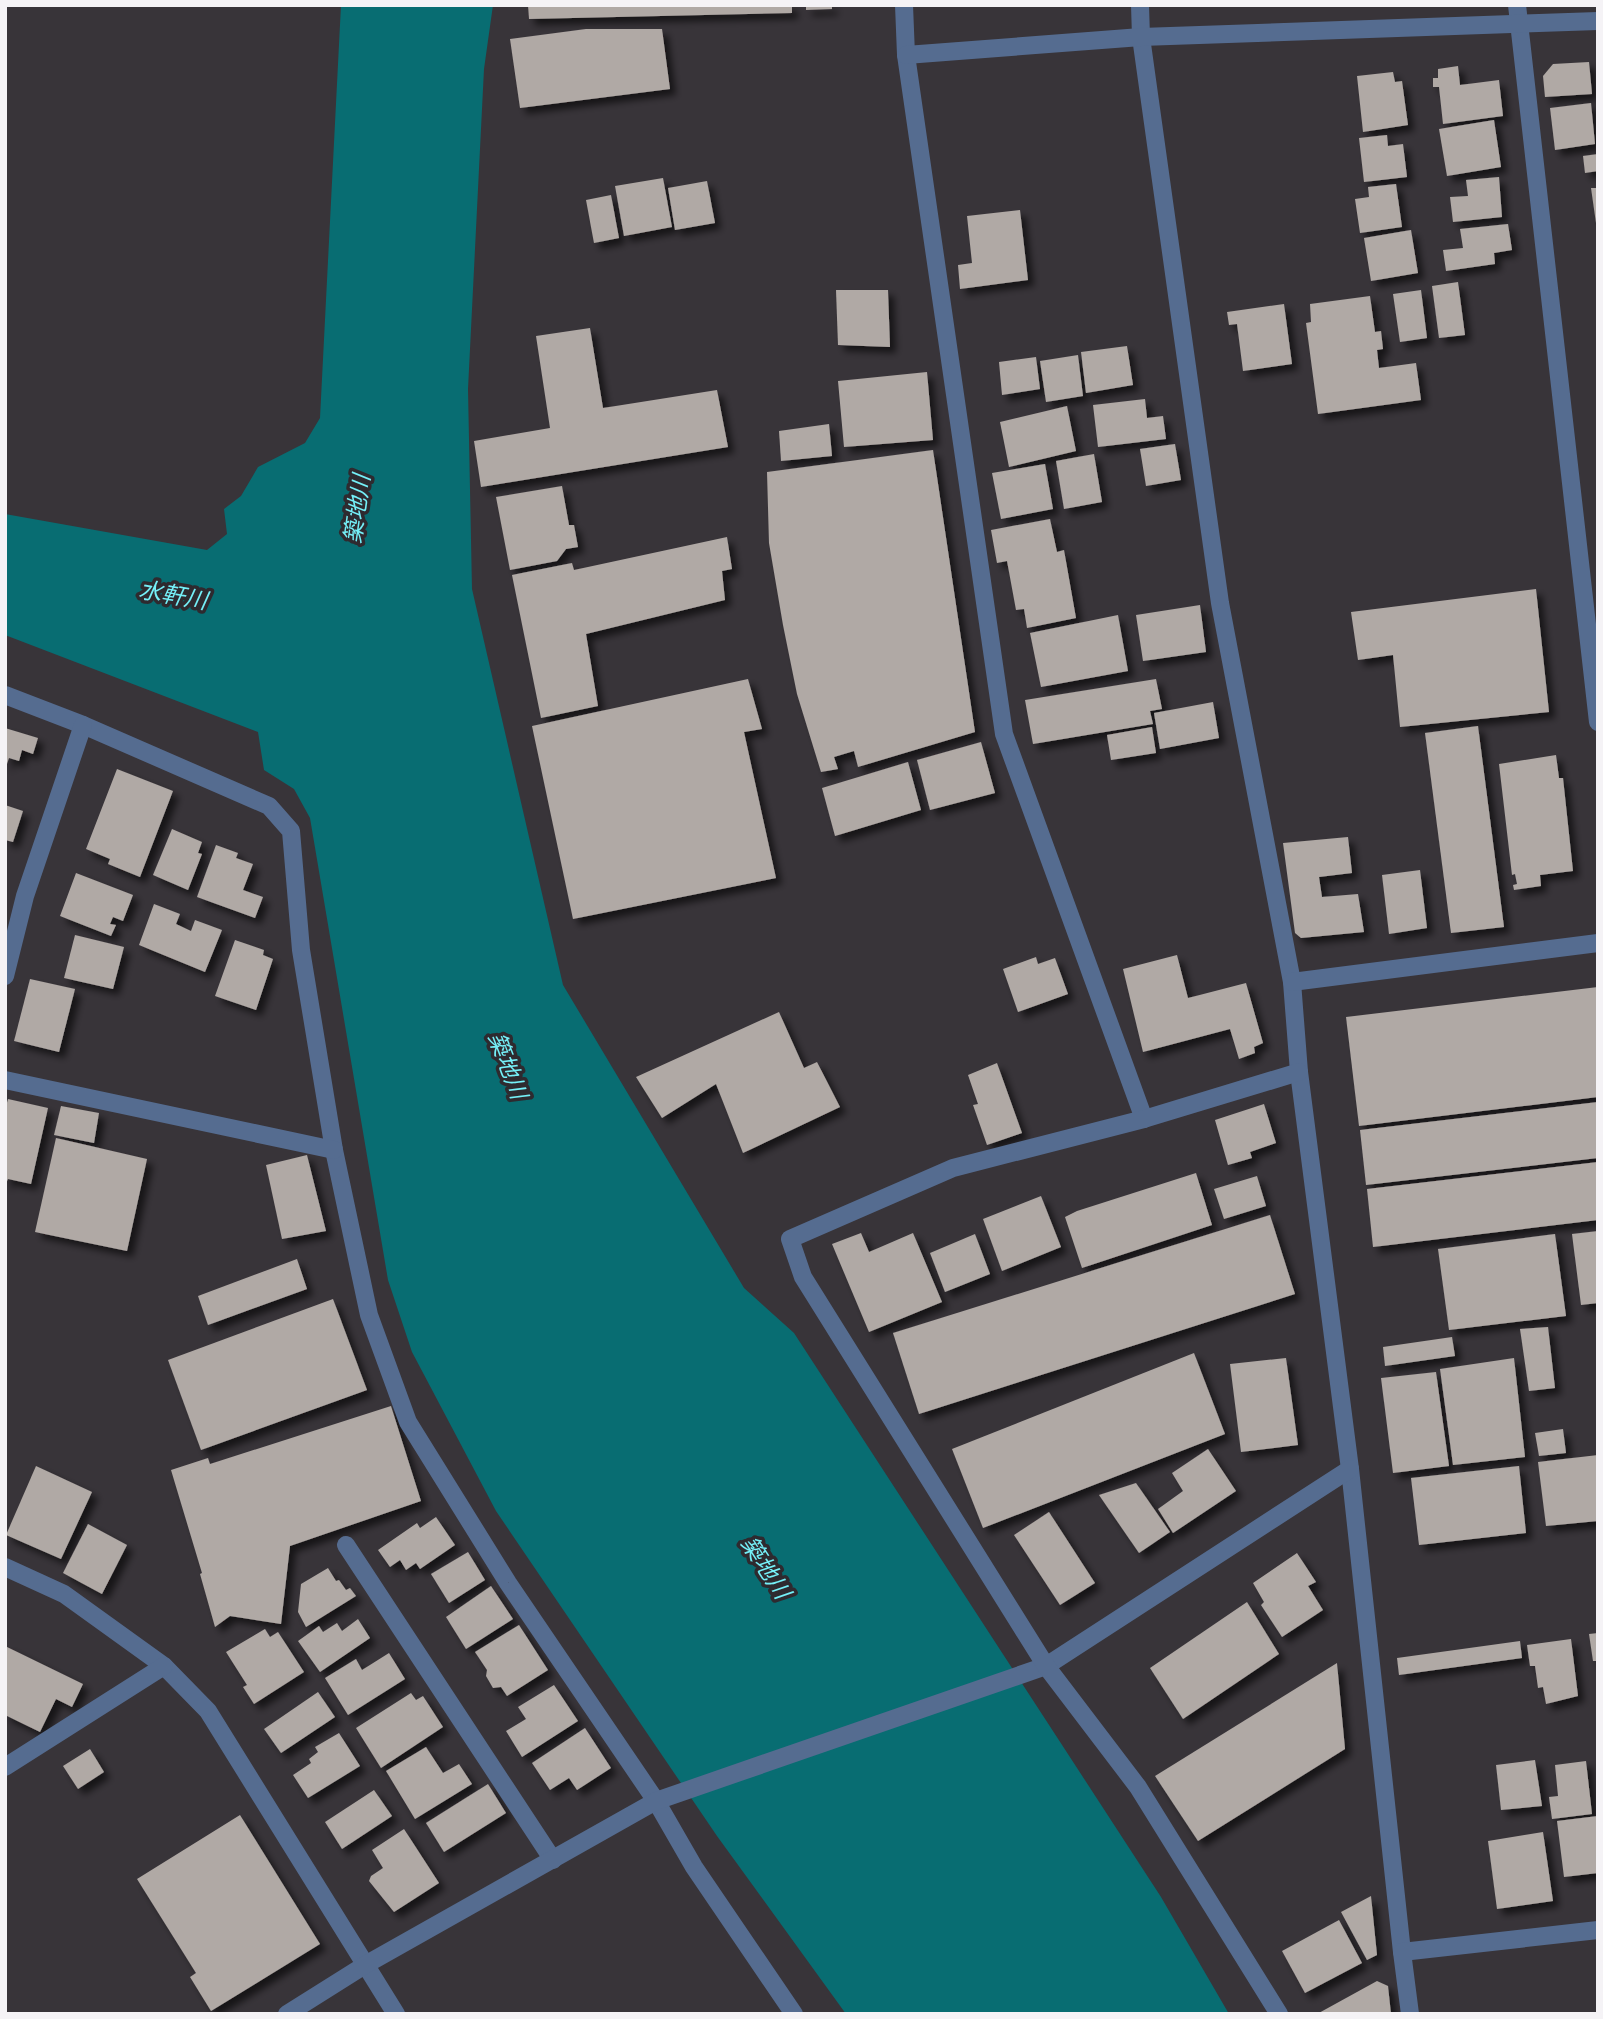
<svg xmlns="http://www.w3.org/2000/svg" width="1603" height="2019" font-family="'Varela Round','Noto Sans JP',sans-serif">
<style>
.water{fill:#086d72}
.building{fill:#b0a9a5;filter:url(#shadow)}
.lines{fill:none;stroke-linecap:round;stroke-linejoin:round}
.minor{stroke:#556c90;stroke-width:18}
.labels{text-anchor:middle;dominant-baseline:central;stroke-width:7;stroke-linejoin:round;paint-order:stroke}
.water-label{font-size:23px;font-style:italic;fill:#75f0f8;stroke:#2e2a2f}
</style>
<defs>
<filter id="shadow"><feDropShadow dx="6" dy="6" stdDeviation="3.5" flood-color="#0009"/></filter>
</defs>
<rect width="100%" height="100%" fill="#383439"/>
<polygon class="water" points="341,5 493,5 484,69 468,389 472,589 563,985 744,1288 794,1333 1161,1897 1229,2014 846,2014 717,1836 496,1511 412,1352 388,1280 310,818 294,789 264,770 258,732 5,635 5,514 207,550 227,534 224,509 241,496 258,467 305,443 320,418"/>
<g class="building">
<polygon points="528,5 792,5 792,13 529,19"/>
<polygon points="806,5 832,5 832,9 806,10"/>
<polygon points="586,29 662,29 670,89 520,108 510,39"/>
<polygon points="1589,62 1592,94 1545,97 1543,76 1553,64"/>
<polygon points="1458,66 1460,85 1499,80 1503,116 1443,124 1439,87 1433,87 1433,78 1438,78 1438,69"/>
<polygon points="1393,72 1395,82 1402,81 1408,125 1363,132 1357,76"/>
<polygon points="1591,103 1595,144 1555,150 1550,108"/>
<polygon points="1494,120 1501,167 1447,176 1439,129"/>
<polygon points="1387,135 1388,146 1403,144 1407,177 1364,182 1359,138"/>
<polygon points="1598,154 1598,171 1585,173 1583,156"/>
<polygon points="1499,177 1502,217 1453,222 1450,197 1468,196 1466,180"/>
<polygon points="663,178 672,227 624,236 615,186"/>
<polygon points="707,181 715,223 675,230 668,188"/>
<polygon points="1396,184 1402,227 1360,233 1355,199 1369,197 1368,187"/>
<polygon points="1591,188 1598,188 1598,223 1596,223"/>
<polygon points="611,195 619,238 594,243 586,200"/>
<polygon points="1020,210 1028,280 960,289 958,265 972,263 967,216"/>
<polygon points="1508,224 1512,250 1494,253 1495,264 1446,271 1443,250 1463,248 1460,229"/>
<polygon points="1411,230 1418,273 1371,281 1364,238"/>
<polygon points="1458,282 1465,335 1439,338 1432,286"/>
<polygon points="836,290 888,290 890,347 838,345"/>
<polygon points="1421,290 1427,338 1400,342 1393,294"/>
<polygon points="1370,296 1375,332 1381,331 1383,349 1377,350 1379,368 1416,363 1421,400 1318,414 1306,323 1311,322 1310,304"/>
<polygon points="1284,304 1292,364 1243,371 1237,324 1229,325 1227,312"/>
<polygon points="590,328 603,408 717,390 728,447 481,487 474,441 550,428 536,336"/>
<polygon points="1127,346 1133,385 1086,393 1081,352"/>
<polygon points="1078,355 1083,396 1046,402 1040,361"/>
<polygon points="1036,357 1040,389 1002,395 999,362"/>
<polygon points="927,372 933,440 844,447 838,381"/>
<polygon points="1145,399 1147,418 1163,416 1166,439 1098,447 1093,405"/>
<polygon points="1067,406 1076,451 1009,467 1000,422"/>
<polygon points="829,424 832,456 781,461 779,431"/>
<polygon points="1175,444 1181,480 1146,486 1140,449"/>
<polygon points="933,450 975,732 858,767 854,751 834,757 838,769 821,772 797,694 783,625 769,543 767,472"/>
<polygon points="1094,454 1102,502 1064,509 1056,461"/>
<polygon points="1045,464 1053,509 1001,519 992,473"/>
<polygon points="562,486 569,525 574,525 578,547 566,549 557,561 510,570 496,497"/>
<polygon points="1050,519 1057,552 1064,550 1076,618 1027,628 1024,609 1016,610 1007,561 997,563 991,530"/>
<polygon points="727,537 732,569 722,571 725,600 586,634 598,706 541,718 512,575 572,563 574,570"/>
<polygon points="1536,589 1549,712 1400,727 1393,655 1358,660 1351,612"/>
<polygon points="1200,605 1206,652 1143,661 1136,615"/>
<polygon points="1118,615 1128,671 1041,687 1030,633"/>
<polygon points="748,679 762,729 744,732 776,878 573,919 532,726"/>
<polygon points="1156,679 1162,709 1150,711 1153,724 1033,744 1025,700"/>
<polygon points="1213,702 1219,738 1160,749 1154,713"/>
<polygon points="1478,726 1504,927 1451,933 1425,733"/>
<polygon points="1152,727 1156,753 1111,760 1107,735"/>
<polygon points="5,728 38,738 33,754 22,750 19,761 9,758 6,767"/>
<polygon points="981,742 995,793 930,810 917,760"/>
<polygon points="1556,755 1559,778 1563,778 1573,871 1540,875 1541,886 1514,890 1513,885 1517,884 1515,874 1512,875 1499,764"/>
<polygon points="908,762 921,810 835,836 822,788"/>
<polygon points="117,769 173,791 140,877 108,864 110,859 86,849"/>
<polygon points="5,805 23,811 13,842 5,840"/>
<polygon points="172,829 202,842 198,853 202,854 188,890 153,875"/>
<polygon points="1348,837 1352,873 1319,877 1322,897 1358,894 1364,932 1301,938 1295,933 1283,843"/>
<polygon points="216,845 238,853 236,858 253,864 243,890 263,897 255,918 197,897"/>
<polygon points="1420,870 1427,928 1389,934 1382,875"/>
<polygon points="76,873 133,895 123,921 113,917 110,924 116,925 111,936 60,916"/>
<polygon points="154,904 180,914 176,924 191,931 195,920 222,930 205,972 139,945"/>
<polygon points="75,935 124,947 113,989 64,978"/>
<polygon points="235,940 264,950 263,955 273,959 256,1010 215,996"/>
<polygon points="1177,955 1188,998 1246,983 1263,1043 1254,1047 1255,1053 1239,1059 1230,1029 1143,1052 1123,969"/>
<polygon points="1036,957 1038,964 1055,958 1068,994 1018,1012 1003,969"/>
<polygon points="30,979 75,989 59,1052 14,1041"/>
<polygon points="1598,987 1598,1097 1359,1126 1346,1017"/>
<polygon points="779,1012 804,1068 817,1062 840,1107 743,1153 716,1084 662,1118 636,1077"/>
<polygon points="997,1063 1022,1133 987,1145 973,1105 978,1104 968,1075"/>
<polygon points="8,1099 48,1108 31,1184 8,1179 5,1186 5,1110"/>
<polygon points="1598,1102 1598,1158 1366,1185 1360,1130"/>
<polygon points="1264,1104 1276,1143 1250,1152 1252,1158 1228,1165 1215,1120"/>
<polygon points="61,1106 99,1113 94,1143 54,1135"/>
<polygon points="56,1138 147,1159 127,1251 35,1232"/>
<polygon points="307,1155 326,1231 282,1239 266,1165"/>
<polygon points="1598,1162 1598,1220 1373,1247 1367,1189"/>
<polygon points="1196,1173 1212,1225 1082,1268 1065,1217 1077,1211"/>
<polygon points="1257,1176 1266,1206 1224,1219 1214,1189"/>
<polygon points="1041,1196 1061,1247 1002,1271 983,1219"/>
<polygon points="1270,1215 1295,1294 919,1414 893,1333"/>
<polygon points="1598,1231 1598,1303 1581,1305 1572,1234"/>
<polygon points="861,1233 869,1252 913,1233 942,1302 869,1332 832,1244"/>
<polygon points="975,1234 990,1274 945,1292 930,1253"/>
<polygon points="1555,1234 1566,1316 1449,1330 1438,1249"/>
<polygon points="297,1259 307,1289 208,1325 198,1296"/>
<polygon points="333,1299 367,1390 201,1450 168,1360"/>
<polygon points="1548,1327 1555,1388 1529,1391 1520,1329"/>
<polygon points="1452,1337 1455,1356 1385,1366 1383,1347"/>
<polygon points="1194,1353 1225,1434 983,1528 952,1449"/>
<polygon points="1286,1358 1298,1445 1241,1452 1230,1364"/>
<polygon points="1514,1358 1525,1457 1453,1465 1440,1369"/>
<polygon points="1436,1372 1449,1466 1393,1473 1381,1378"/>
<polygon points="391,1406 421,1501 290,1546 281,1624 230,1616 215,1627 200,1574 202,1573 171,1470 208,1458 210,1464"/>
<polygon points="1563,1429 1566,1453 1539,1456 1535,1433"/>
<polygon points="1208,1449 1236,1491 1173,1533 1158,1509 1183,1491 1172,1473"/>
<polygon points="1598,1455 1598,1521 1546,1526 1538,1462"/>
<polygon points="36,1466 92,1492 61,1559 6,1535"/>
<polygon points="1519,1466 1526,1533 1419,1545 1411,1478"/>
<polygon points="1136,1483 1170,1532 1139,1553 1099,1495"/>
<polygon points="1049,1512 1095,1583 1060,1605 1014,1535"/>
<polygon points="436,1517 455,1545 420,1569 416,1563 406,1570 400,1560 390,1567 378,1550 417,1523 420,1528"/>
<polygon points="88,1524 127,1545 102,1594 63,1573"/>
<polygon points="468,1552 485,1580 449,1603 431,1574"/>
<polygon points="1297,1553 1316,1582 1308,1586 1323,1610 1282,1637 1261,1605 1264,1602 1253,1583"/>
<polygon points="328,1568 336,1581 339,1580 346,1590 350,1588 356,1596 306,1627 298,1612 301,1584"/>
<polygon points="491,1586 513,1619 466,1649 446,1617"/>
<polygon points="1247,1602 1279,1654 1183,1719 1150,1668"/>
<polygon points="358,1619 370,1638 320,1672 298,1641 319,1626 323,1632 337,1623 342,1631"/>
<polygon points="519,1625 548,1670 507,1696 501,1687 493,1688 486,1676 487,1670 475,1652"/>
<polygon points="265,1629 270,1637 278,1632 304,1672 254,1704 243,1687 247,1685 226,1652"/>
<polygon points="1598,1633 1598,1661 1593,1661 1589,1634"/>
<polygon points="1571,1639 1578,1696 1546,1704 1543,1687 1538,1688 1535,1666 1530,1666 1527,1645"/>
<polygon points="1520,1641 1522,1658 1399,1675 1397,1658"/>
<polygon points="5,1646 83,1684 72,1707 56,1699 40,1732 5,1715"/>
<polygon points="389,1653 405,1679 348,1715 325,1678 356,1659 362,1670"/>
<polygon points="1337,1663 1345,1749 1198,1841 1155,1776"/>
<polygon points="554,1685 578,1721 522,1757 506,1731 526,1719 518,1707"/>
<polygon points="318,1692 335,1717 281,1753 264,1729"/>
<polygon points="411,1693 416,1700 423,1696 443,1727 381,1768 356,1728"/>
<polygon points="585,1728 611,1768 577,1790 569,1778 550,1790 532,1763"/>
<polygon points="339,1733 360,1766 308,1798 293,1775 311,1763 309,1759 318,1752 315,1747"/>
<polygon points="426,1747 443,1773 459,1764 472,1784 415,1819 386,1771"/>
<polygon points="90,1749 104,1772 78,1789 63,1766"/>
<polygon points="1535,1760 1542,1806 1501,1810 1496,1765"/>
<polygon points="1586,1761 1592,1814 1552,1819 1549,1797 1558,1796 1555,1765"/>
<polygon points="488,1784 506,1813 444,1852 426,1823"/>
<polygon points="374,1790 392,1816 342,1849 325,1822"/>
<polygon points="240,1815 320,1944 211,2011 190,1977 196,1973 137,1879"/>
<polygon points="1598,1816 1598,1873 1564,1877 1557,1821"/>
<polygon points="404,1829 439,1883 394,1912 369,1881 371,1876 383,1868 372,1850"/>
<polygon points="1543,1832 1553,1901 1497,1909 1488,1841"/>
<polygon points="1371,1896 1377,1955 1367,1960 1341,1912"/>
<polygon points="1339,1920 1362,1963 1305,1993 1282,1951"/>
<polygon points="1377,1981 1388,1986 1391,2014 1317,2014"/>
</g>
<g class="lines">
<g class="minor">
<polyline points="904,5 906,55 1004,734 1144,1119"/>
<polyline points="1140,5 1141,37 1220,603 1292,982 1299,1072 1350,1469 1402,1952"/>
<polyline points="1517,5 1598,722"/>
<polyline points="906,55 1141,37 1598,21"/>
<polyline points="5,695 83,725 269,806 291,831 301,950 334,1150 369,1315 408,1422 508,1583 656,1801 694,1867 794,2014"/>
<polyline points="5,976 25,896 83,725"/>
<polyline points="1292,982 1598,943"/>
<polyline points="5,1080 334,1150"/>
<polyline points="346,1545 553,1860"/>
<polyline points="5,1567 64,1594 164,1666 208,1711 396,2014"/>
<polyline points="5,1767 164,1666"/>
<polyline points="287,2014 365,1965 656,1801 1046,1666 1350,1469"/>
<polyline points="1279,2014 1138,1787 1046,1666 803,1277 790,1239 953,1168 1144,1119 1299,1072"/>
<polyline points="1410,2014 1402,1952 1598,1930"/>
</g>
</g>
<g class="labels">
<g class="water-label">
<text transform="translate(358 509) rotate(-82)">築地川</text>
<text transform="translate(173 596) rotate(10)">水軒川</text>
<text transform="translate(507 1066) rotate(69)">築地川</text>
<text transform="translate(765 1568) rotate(57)">築地川</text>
</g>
</g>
<rect width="1603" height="2019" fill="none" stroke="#f5f3f6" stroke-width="14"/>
</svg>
